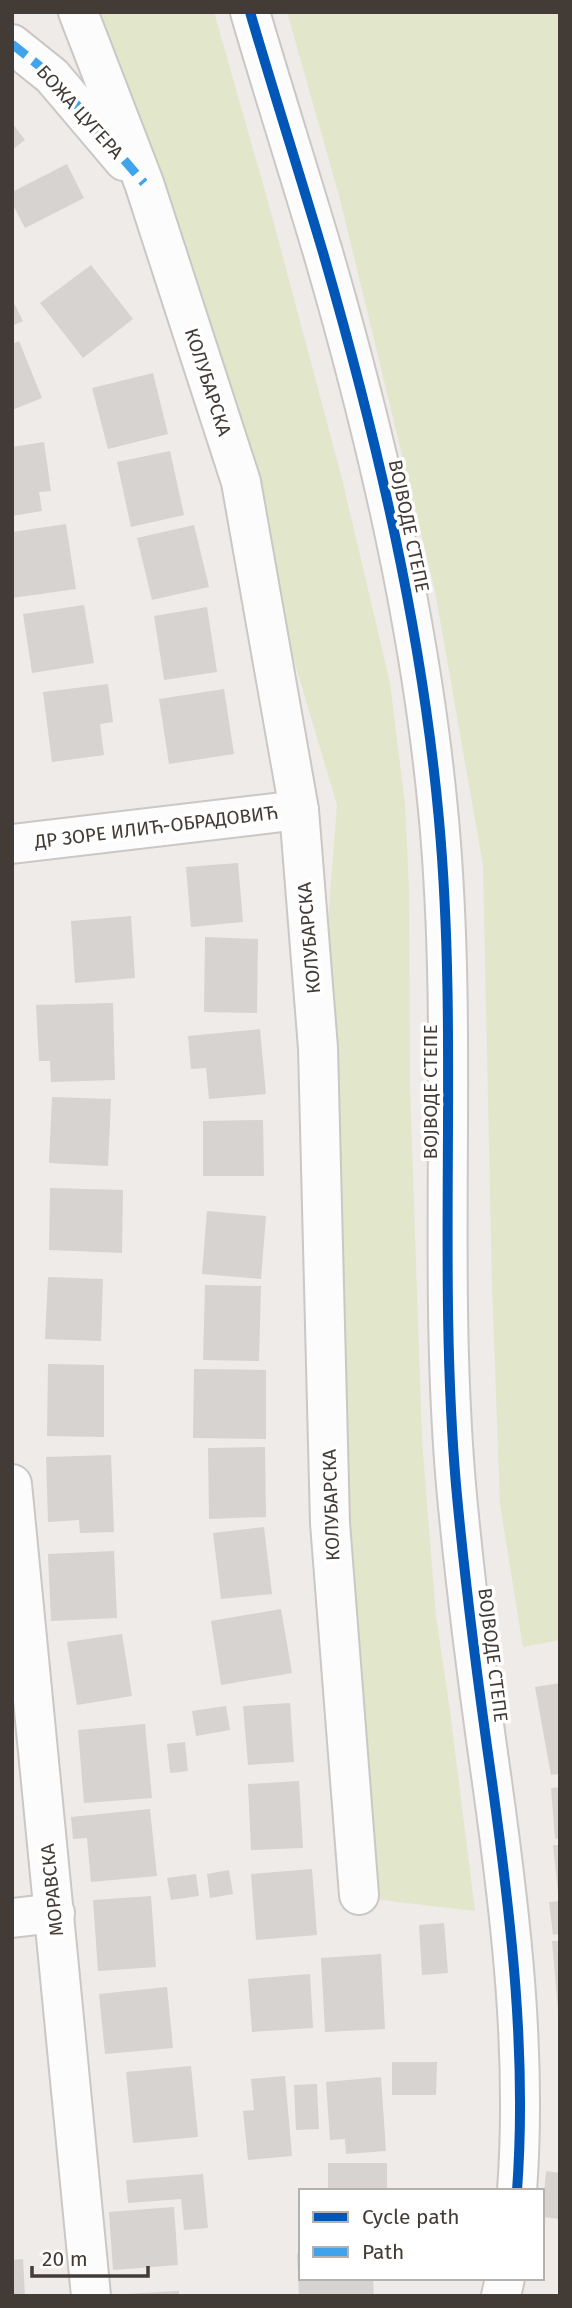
<svg xmlns="http://www.w3.org/2000/svg" width="572" height="2308" font-family="'Fira Sans',sans-serif">
<style>
.green{fill:#e2e6cb}
.building{fill:#d6d3d0}
.lines{fill:none;stroke-linecap:round;stroke-linejoin:round}
.minor-casing{stroke:#cbc7c5;stroke-width:42}
.tertiary-casing{stroke:#cbc7c5;stroke-width:42}
.minor{stroke:#fcfcfc;stroke-width:38}
.tertiary{stroke:#fcfcfc;stroke-width:38}
.quiet{stroke:#3fa4eb;stroke-width:9;stroke-dasharray:18 9;stroke-linecap:butt}
.cycleway-casing{stroke:#fff;stroke-width:15}
.cycleway{stroke:#0057b8;stroke-width:10}
.labels{text-anchor:middle;dominant-baseline:central;stroke-width:7;stroke-linejoin:round;paint-order:stroke}
.street-label{font-size:19px;fill:#433b36;stroke:#fff}
</style>
<rect width="100%" height="100%" fill="#eeebe9"/>
<g class="green">
<polygon points="78,12 214,12 270,209 342,479 390,683 405,805 409,888 410,1088 422,1440 436,1617 449,1704 475,1911 364,1898 318,1048 337,805 241,482"/>
<polygon points="287,12 560,12 560,1640 523,1647 500,1504 492,1285 483,865 435,591 340,199"/>
</g>
<g class="building">
<polygon points="12,123 25,140 12,150"/>
<polygon points="67,164 84,198 25,228 12,203 12,192"/>
<polygon points="91,265 133,319 83,358 40,303"/>
<polygon points="12,299 23,321 12,326"/>
<polygon points="19,341 42,398 12,410 12,344"/>
<polygon points="153,373 168,434 108,449 92,388"/>
<polygon points="44,442 51,491 39,492 42,511 12,516 12,447"/>
<polygon points="170,451 184,515 131,527 117,462"/>
<polygon points="66,524 76,589 12,598 12,532"/>
<polygon points="194,525 209,587 152,600 137,538"/>
<polygon points="84,605 94,663 32,673 23,614"/>
<polygon points="207,607 217,672 164,680 154,616"/>
<polygon points="108,684 113,722 100,724 104,755 52,762 43,692"/>
<polygon points="224,689 234,754 169,764 159,699"/>
<polygon points="238,863 243,922 191,927 186,867"/>
<polygon points="131,916 135,978 75,983 71,921"/>
<polygon points="205,937 258,939 257,1013 204,1012"/>
<polygon points="113,1003 115,1080 51,1082 50,1061 39,1061 36,1005"/>
<polygon points="260,1029 266,1094 209,1099 206,1068 191,1069 188,1036"/>
<polygon points="52,1097 111,1099 108,1166 49,1163"/>
<polygon points="263,1120 264,1176 203,1176 203,1121"/>
<polygon points="50,1188 123,1190 122,1253 49,1250"/>
<polygon points="207,1211 266,1216 261,1279 202,1274"/>
<polygon points="48,1277 103,1279 101,1341 45,1339"/>
<polygon points="205,1285 261,1286 259,1361 203,1360"/>
<polygon points="48,1364 104,1365 104,1437 47,1436"/>
<polygon points="194,1369 266,1370 266,1439 193,1438"/>
<polygon points="265,1447 266,1517 209,1519 208,1448"/>
<polygon points="111,1455 114,1532 80,1533 79,1520 48,1522 46,1457"/>
<polygon points="264,1527 272,1594 221,1599 213,1533"/>
<polygon points="114,1551 117,1618 51,1621 48,1554"/>
<polygon points="281,1609 292,1673 221,1685 211,1621"/>
<polygon points="122,1634 132,1696 77,1705 67,1642"/>
<polygon points="560,1683 560,1774 551,1775 535,1687"/>
<polygon points="290,1703 294,1762 248,1765 243,1706"/>
<polygon points="226,1706 230,1730 196,1736 192,1711"/>
<polygon points="145,1724 152,1798 84,1803 78,1730"/>
<polygon points="185,1742 188,1771 170,1773 167,1744"/>
<polygon points="299,1781 303,1848 251,1850 248,1784"/>
<polygon points="560,1787 560,1838 555,1839 551,1788"/>
<polygon points="150,1809 157,1876 91,1882 87,1838 73,1839 71,1817"/>
<polygon points="553,1845 560,1845 560,1892 558,1892"/>
<polygon points="312,1869 317,1935 256,1940 251,1874"/>
<polygon points="229,1870 233,1894 210,1898 207,1874"/>
<polygon points="196,1874 199,1896 171,1900 167,1878"/>
<polygon points="151,1896 156,1967 98,1971 93,1900"/>
<polygon points="560,1901 560,1934 553,1935 549,1902"/>
<polygon points="444,1923 448,1973 422,1975 419,1925"/>
<polygon points="552,1941 560,1941 560,2010 558,2010"/>
<polygon points="381,1954 385,2029 325,2032 321,1958"/>
<polygon points="310,1974 313,2028 252,2032 248,1979"/>
<polygon points="167,1987 173,2048 105,2054 99,1994"/>
<polygon points="392,2062 437,2062 436,2095 392,2095"/>
<polygon points="191,2066 198,2137 133,2143 126,2072"/>
<polygon points="285,2076 292,2156 248,2160 243,2111 254,2110 251,2079"/>
<polygon points="381,2077 386,2151 346,2154 345,2139 330,2140 326,2082"/>
<polygon points="317,2084 319,2129 296,2130 294,2085"/>
<rect x="328" y="2163" width="59" height="28"/>
<polygon points="546,2171 560,2173 560,2219 542,2217"/>
<polygon points="203,2174 208,2228 184,2230 181,2199 128,2203 126,2180"/>
<polygon points="174,2207 178,2265 113,2270 109,2212"/>
<polygon points="297,2254 301,2254 301,2278 373,2278 374,2296 299,2296"/>
<polygon points="23,2259 25,2296 12,2296 12,2260"/>
<polygon points="179,2291 179,2296 123,2296 123,2294"/>
</g>
<g class="lines">
<defs>
<g id="minor">
<polyline points="78,12 144,183 241,482 299,810 318,1048 330,1523 359,1895"/>
<polyline points="12,44 52,76 124,161"/>
<polyline points="12,844 299,810"/>
<polyline points="12,1484 91,2296"/>
<polyline points="12,1918 55,1913"/>
</g>
<g id="tertiary">
<path d="M250,12C274,94 300,175 324,256C377,439 422,631 439,820C459,1041 437,1264 456,1485C465,1584 478,1684 492,1782C511,1918 527,2054 517,2191"/>
<polyline points="501,2296 505,2278"/>
</g>
</defs>
<use href="#minor" class="minor-casing"/>
<use href="#tertiary" class="tertiary-casing"/>
<use href="#minor" class="minor"/>
<use href="#tertiary" class="tertiary"/>
<polyline class="quiet" points="12,44 52,76 144,183"/>
<defs>
<path id="cycleway" d="M250,12C274,94 300,175 324,256C377,439 422,631 439,820C459,1041 437,1264 456,1485C465,1584 478,1684 492,1782C511,1918 527,2054 517,2191"/>
</defs>
<use href="#cycleway" class="cycleway-casing"/>
<use href="#cycleway" class="cycleway"/>
</g>
<g class="labels">
<g class="street-label">
<text transform="translate(80 112) rotate(48)">БОЖА ЦУГЕРА</text>
<text transform="translate(208 382) rotate(72)">КОЛУБАРСКА</text>
<text transform="translate(409 526) rotate(78)">ВОЈВОДЕ СТЕПЕ</text>
<text transform="translate(156 827) rotate(-7)">ДР ЗОРЕ ИЛИЋ-ОБРАДОВИЋ</text>
<text transform="translate(309 938) rotate(-95)">КОЛУБАРСКА</text>
<text transform="translate(430 1092) rotate(-90)">ВОЈВОДЕ СТЕПЕ</text>
<text transform="translate(331 1505) rotate(-92)">КОЛУБАРСКА</text>
<text transform="translate(493 1655) rotate(83)">ВОЈВОДЕ СТЕПЕ</text>
<text transform="translate(52 1890) rotate(-96)">МОРАВСКА</text>
</g>
</g>
<rect width="572" height="2308" fill="none" stroke="#433b36" stroke-width="28"/>
<rect x="299" y="2189" width="245" height="91" fill="#ffffff" stroke="#b4b1af" stroke-width="2"/>
<rect x="313" y="2212" width="35" height="10" fill="#0057b8" stroke="#b4b1af" stroke-width="2"/>
<text x="362" y="2224" font-size="21" fill="#433b36">Cycle path</text>
<rect x="313" y="2247" width="35" height="10" fill="#3fa4eb" stroke="#b4b1af" stroke-width="2"/>
<text x="362" y="2259" font-size="21" fill="#433b36">Path</text>
<path d="M32 2266v10h116v-10" fill="none" stroke="#433b36" stroke-width="3.5"/>
<text x="42" y="2266" font-size="21" fill="#433b36" stroke="#ffffff" stroke-width="5" paint-order="stroke">20 m</text>
</svg>
